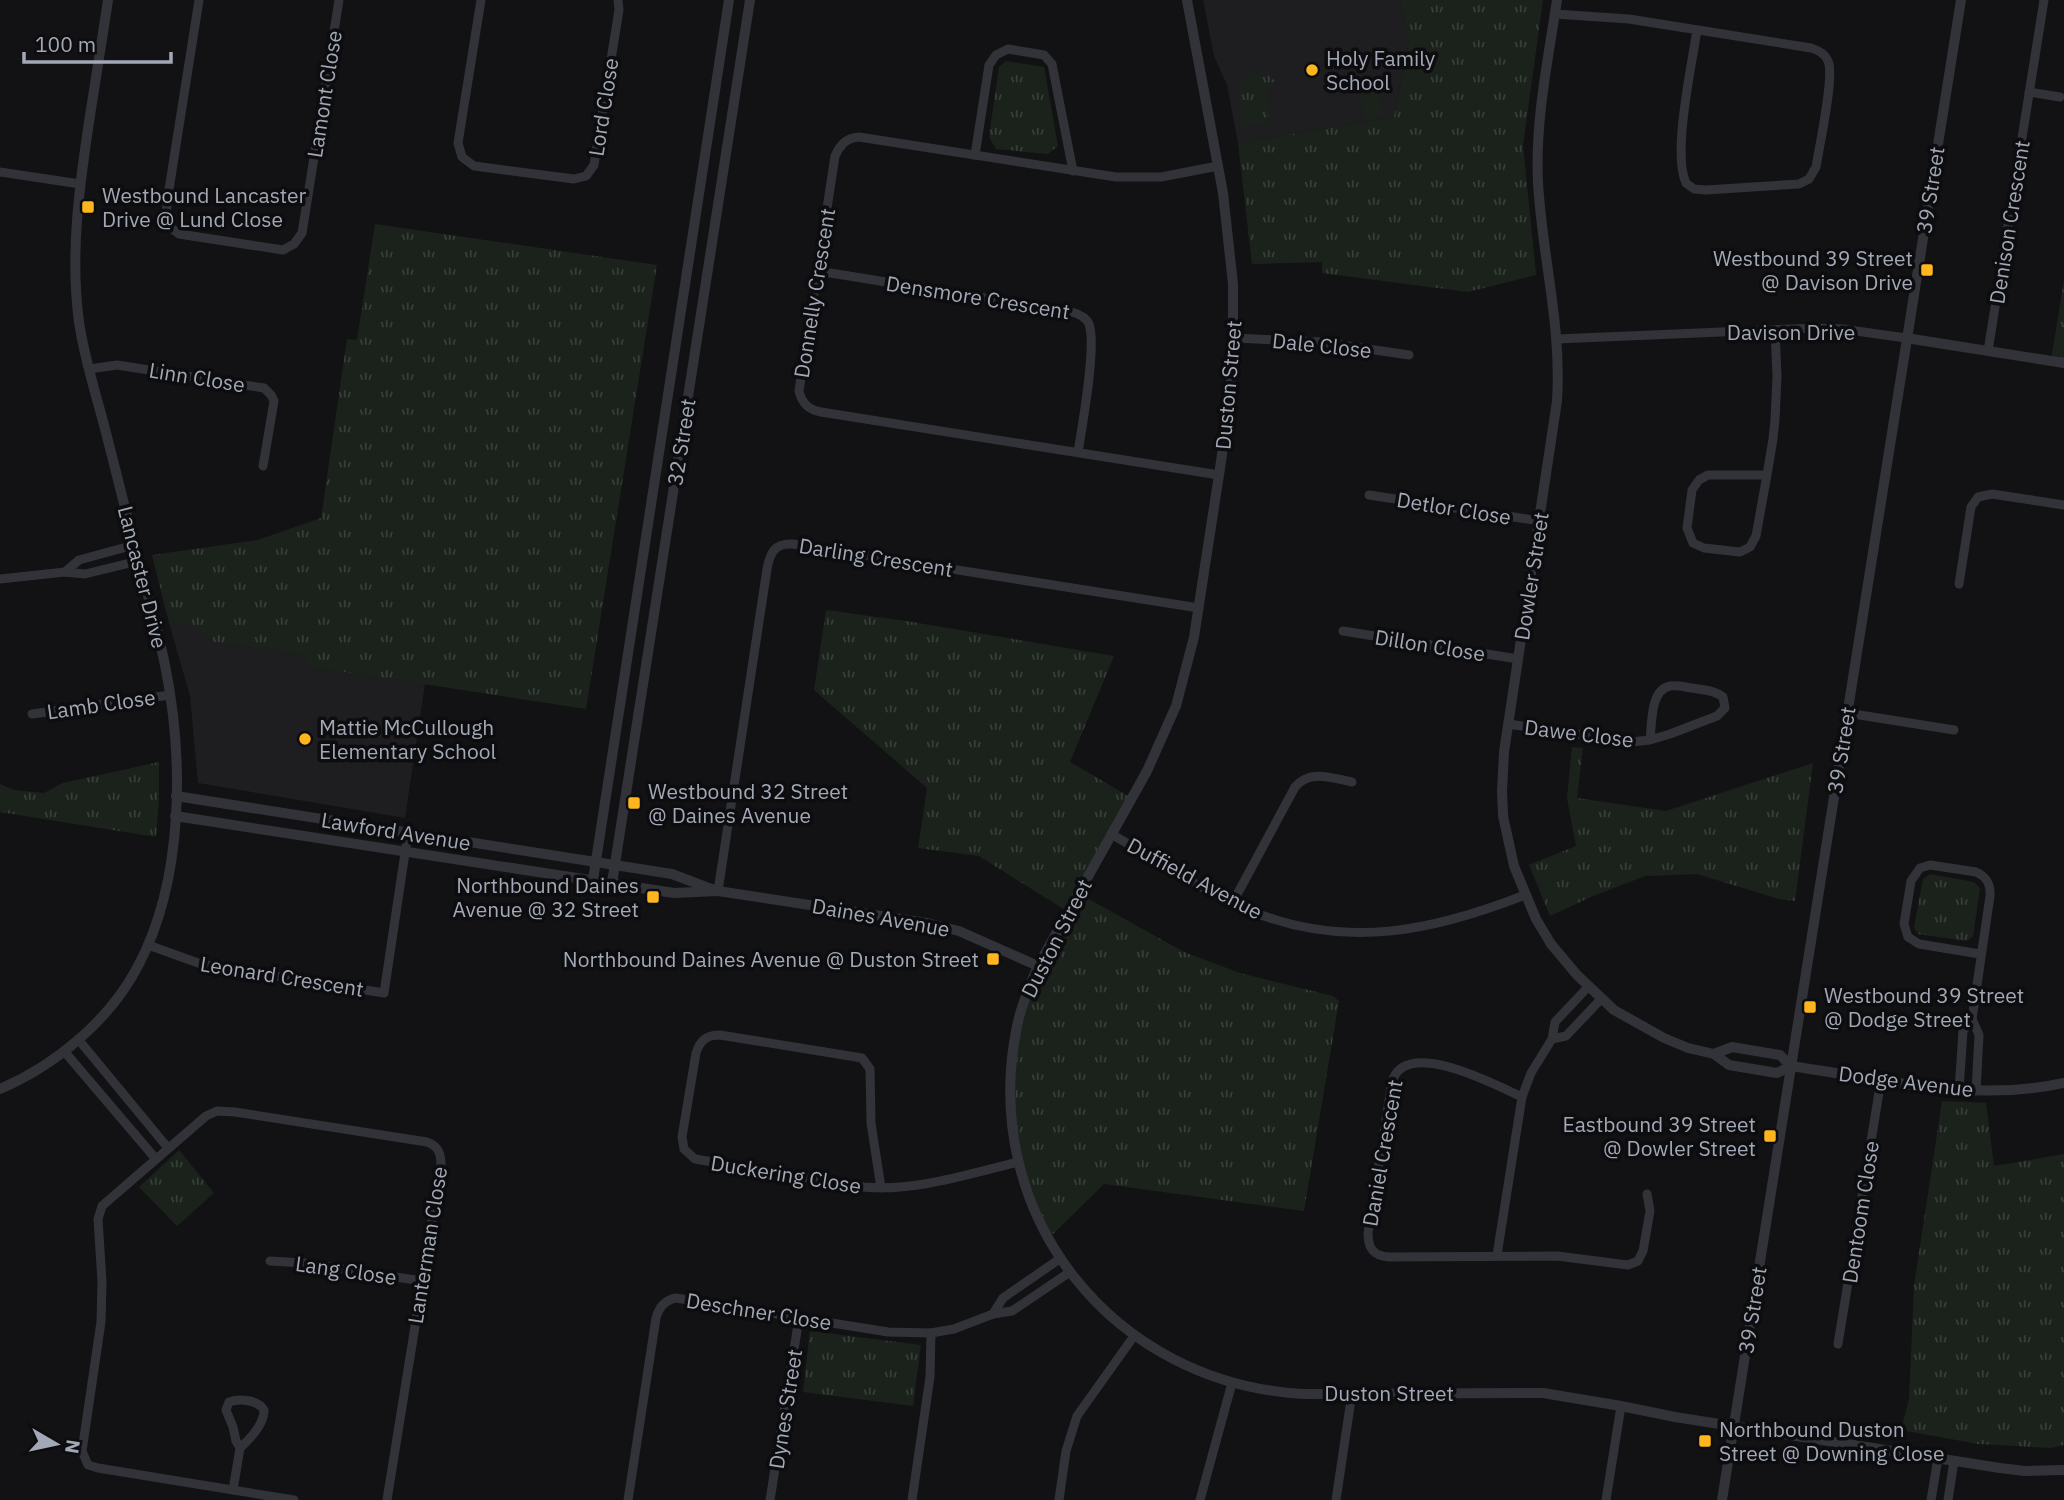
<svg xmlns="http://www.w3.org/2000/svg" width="2064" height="1500" font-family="'IBM Plex Sans',sans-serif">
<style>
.built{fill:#1e1e21}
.grass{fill:#1a221b}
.park{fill:url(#park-tufts)}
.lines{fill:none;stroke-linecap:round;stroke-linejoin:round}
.minor{stroke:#323339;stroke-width:9}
.tertiary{stroke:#323339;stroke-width:10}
.poi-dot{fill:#ffb61e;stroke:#0d0d0f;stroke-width:2.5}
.labels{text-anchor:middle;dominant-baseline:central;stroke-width:7;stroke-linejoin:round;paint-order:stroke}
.poi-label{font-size:21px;fill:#a2a8b5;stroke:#0d0d0f;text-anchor:start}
.street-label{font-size:21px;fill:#a2a8b5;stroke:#0d0d0f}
</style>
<defs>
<pattern id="park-tufts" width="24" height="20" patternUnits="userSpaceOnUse" patternTransform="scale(1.75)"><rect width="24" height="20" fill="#1a221b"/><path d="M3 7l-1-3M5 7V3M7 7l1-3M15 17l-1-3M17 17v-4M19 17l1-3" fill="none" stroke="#383f3a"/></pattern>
</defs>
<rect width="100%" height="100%" fill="#121214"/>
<g class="built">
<polygon points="1203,0 1400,0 1409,39 1394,117 1238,143 1227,85 1214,56"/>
<polygon points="180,621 189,623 203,630 214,642 308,656 307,666 425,684 405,818 198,783 190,696 169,623"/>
</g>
<polygon class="grass" points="1375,84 1384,116 1366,121 1358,88"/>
<g class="park">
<polygon points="1400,0 1543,0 1523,145 1536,275 1468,292 1322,273 1322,262 1252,264 1238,143 1394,117 1409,40"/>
<polygon points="1006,61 1044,67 1058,146 1048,154 996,149 989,137 999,67"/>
<polygon points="1257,67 1275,81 1266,94 1269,123 1243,126 1238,90"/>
<path d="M375,224L657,265L586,709L306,666L307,656L214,642C200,627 189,621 169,623L152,555L258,540L321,518L347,339L357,340Z"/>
<polygon points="2064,280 2064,363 2051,361"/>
<polygon points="826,610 906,621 1114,656 1070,762 1132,798 1078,893 1184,952 1240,973 1333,996 1339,1001 1304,1211 1104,1184 1049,1238 1014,1141 1017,1026 1067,911 979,856 918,848 927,788 814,690"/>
<polygon points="1572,747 1583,748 1577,798 1666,811 1813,763 1795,901 1779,899 1697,874 1645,876 1593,896 1550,916 1529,865 1576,846 1567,798"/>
<polygon points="159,762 159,798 156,837 0,812 0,784 14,790 44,793 63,783"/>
<polygon points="1930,874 1974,882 1980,889 1973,936 1967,941 1918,934 1914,927 1923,879"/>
<polygon points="1942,1101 1986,1103 1994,1166 2064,1154 2064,1445 2050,1448 1978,1444 1901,1430 1909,1399 1914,1286"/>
<polygon points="179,1150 214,1193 177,1226 139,1187"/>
<polygon points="810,1331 921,1345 913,1406 803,1392"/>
</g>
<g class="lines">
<g class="minor">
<path d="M199,0L167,202C166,216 166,226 179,234L283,250L294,244L302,233L339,0"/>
<polyline points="481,0 458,143 462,157 474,166 574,179 586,176 594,165 619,10 618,0"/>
<path d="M1555,14L1629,19L1811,48C1818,50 1825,53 1828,61C1835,76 1819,147 1816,167L1809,179L1799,184L1706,190L1694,189L1686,183C1672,154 1692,64 1697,30"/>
<polyline points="2029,92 2060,97"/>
<polyline points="975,155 989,65 996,55 1008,49 1044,55 1052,64 1073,171"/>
<path d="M1218,166L1161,177H1116L859,137C846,138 840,145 835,156L799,391C802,404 809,410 821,412L1219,475"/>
<polyline points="0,172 80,184"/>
<path d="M818,271L1072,312C1079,314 1086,317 1089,324C1097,345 1082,427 1078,452"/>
<polyline points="1234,338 1321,342 1409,355"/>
<polyline points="1557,339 1816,328 1842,329 1906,338"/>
<polyline points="1988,351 2044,0"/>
<polyline points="89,369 117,365 264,388 271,395 274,401 263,466"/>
<polyline points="1767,475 1708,475 1699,480 1692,490 1687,528 1693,543 1704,548 1740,552 1750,547 1756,536 1767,475 1773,439 1775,420 1777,376 1775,330"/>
<polyline points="1369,495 1540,521"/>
<polyline points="65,572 79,560 134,545"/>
<polyline points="0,579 65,572 85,574 138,561"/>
<polyline points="1959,584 1971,507 1978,497 1992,494 2064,505"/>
<polyline points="1343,631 1518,659"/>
<polyline points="1847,713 1954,730"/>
<polyline points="32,714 170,695"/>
<path d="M1508,724L1631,742L1650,740L1670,734L1717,716L1725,708L1723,697C1715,690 1702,690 1692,688C1685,687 1677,685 1670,686C1650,690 1652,724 1650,740"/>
<path d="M1111,834C1157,860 1202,891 1251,911C1346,950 1433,931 1525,895"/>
<path d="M718,891L767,569C770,552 775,543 793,544L1199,608"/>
<path d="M1233,902L1295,787C1310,769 1332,778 1352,782"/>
<polyline points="148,945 201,964 384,993 408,833"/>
<polyline points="78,1039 168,1148"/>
<polyline points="1552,1039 1566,1036 1601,999"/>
<polyline points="64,1051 155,1158"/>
<polyline points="1959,1090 1963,1031 1972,1019"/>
<path d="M1976,1091L1979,1035L1972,1019L1990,896C1991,884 1987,877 1976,872L1930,865L1920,868L1911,881L1904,924L1908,937L1919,944L1980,954"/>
<path d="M1522,1097C1496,1085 1405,1036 1392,1082L1368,1233C1368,1248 1373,1256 1389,1257L1557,1256L1628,1265L1638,1261L1643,1251L1650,1211L1647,1194"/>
<path d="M881,1188L871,1123L870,1069L862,1058L720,1035C707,1035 700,1040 696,1053L682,1137L684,1149L695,1159L863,1187C915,1192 968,1174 1019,1162"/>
<polyline points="1497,1255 1522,1097 1531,1073 1552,1039 1555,1022 1588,987"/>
<polyline points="270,1261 304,1263 422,1281"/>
<polyline points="993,1314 1003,1298 1061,1258"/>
<polyline points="1838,1344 1881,1080"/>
<path d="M233,1490L240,1448L236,1441L233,1427L226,1410L229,1402C240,1398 258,1400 264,1410C264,1424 250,1439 240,1448"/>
<path d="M294,1500L98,1468L88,1465L82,1451L101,1322L102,1282L98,1219L102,1206L206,1116L217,1111L235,1112L427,1142C438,1146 441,1153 441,1165L387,1500"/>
<path d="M628,1500L656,1318C659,1307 665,1300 676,1298L888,1332L931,1333L954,1329L993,1314L1012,1311L1070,1272"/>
<polyline points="770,1500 799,1318"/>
<polyline points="912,1500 930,1377 931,1333"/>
<polyline points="1059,1500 1066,1451 1077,1416 1134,1336"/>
<polyline points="1200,1500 1232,1383"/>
<polyline points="1336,1500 1352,1393"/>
<polyline points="1606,1500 1621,1406"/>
<polyline points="1931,1500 1938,1458"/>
<polyline points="1948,1500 1954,1461"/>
</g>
<g class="tertiary">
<path d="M1187,0L1223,193L1233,284V357L1228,414L1219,475L1194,637L1176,706L1147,771L1038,966C1030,985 1021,1005 1017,1026C978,1215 1113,1384 1304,1394L1543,1393L1621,1406L1675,1417L2000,1468L2025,1471L2064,1470"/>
<path d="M1557,0C1548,60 1535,121 1538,182C1542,257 1562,325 1557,401L1504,752L1502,791L1503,816L1514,866L1536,919L1551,944L1577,975L1614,1010L1664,1038L1688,1048L1714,1054L1729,1065L1777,1073L1791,1066"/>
<polyline points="1906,338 2064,363"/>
<polyline points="176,796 672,874 714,890"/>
<polyline points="175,816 674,893 718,891 927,923 959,931 1038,966"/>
<polyline points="593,880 729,0"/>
<polyline points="612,883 750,0"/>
<polyline points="1714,1054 1732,1047 1780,1055 1791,1066"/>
<path d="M1791,1066C1881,1079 1973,1103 2064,1083"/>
<path d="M0,1089C56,1065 110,1020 138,966C184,880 184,759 165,665C158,631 148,596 139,562C127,517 116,471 104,425C95,391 84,357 79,322C70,255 79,189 89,122C95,82 102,41 108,0"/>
<polyline points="1722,1500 1961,0"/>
</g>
</g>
<g class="poi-dot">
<circle cx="1312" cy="70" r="7"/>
<rect x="81" y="200" width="14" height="14" rx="3.5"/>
<rect x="1920" y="263" width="14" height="14" rx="3.5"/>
<circle cx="305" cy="739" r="7"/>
<rect x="627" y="796" width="14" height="14" rx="3.5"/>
<rect x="646" y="890" width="14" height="14" rx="3.5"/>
<rect x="986" y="952" width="14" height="14" rx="3.5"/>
<rect x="1803" y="1000" width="14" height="14" rx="3.5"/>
<rect x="1763" y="1129" width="14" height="14" rx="3.5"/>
<rect x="1698" y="1434" width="14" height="14" rx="3.5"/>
</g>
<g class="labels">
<g class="poi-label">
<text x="1326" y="58">Holy Family<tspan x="1326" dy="24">School</tspan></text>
<text x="102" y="195">Westbound Lancaster<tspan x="102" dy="24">Drive @ Lund Close</tspan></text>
<text x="1913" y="258" text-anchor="end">Westbound 39 Street<tspan x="1913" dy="24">@ Davison Drive</tspan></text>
<text x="319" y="727">Mattie McCullough<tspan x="319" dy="24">Elementary School</tspan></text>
<text x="648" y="791">Westbound 32 Street<tspan x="648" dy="24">@ Daines Avenue</tspan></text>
<text x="639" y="885" text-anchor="end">Northbound Daines<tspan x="639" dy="24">Avenue @ 32 Street</tspan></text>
<text x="979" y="959" text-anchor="end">Northbound Daines Avenue @ Duston Street</text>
<text x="1824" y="995">Westbound 39 Street<tspan x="1824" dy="24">@ Dodge Street</tspan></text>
<text x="1756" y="1124" text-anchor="end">Eastbound 39 Street<tspan x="1756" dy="24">@ Dowler Street</tspan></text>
<text x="1719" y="1429">Northbound Duston<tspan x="1719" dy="24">Street @ Downing Close</tspan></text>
</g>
<g class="street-label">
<text transform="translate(324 94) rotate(-81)">Lamont Close</text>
<text transform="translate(603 107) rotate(-81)">Lord Close</text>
<text transform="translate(1930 190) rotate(-81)">39 Street</text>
<text transform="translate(2009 222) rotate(-81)">Denison Crescent</text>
<text transform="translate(814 293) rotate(-81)">Donnelly Crescent</text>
<text transform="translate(978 297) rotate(9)">Densmore Crescent</text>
<text x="1791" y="332">Davison Drive</text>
<text transform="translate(1322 345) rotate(6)">Dale Close</text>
<text transform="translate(197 377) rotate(9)">Linn Close</text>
<text transform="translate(1228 385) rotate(-85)">Duston Street</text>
<text transform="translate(681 442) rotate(-81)">32 Street</text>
<text transform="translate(1454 508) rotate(9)">Detlor Close</text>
<text transform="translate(876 557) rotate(9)">Darling Crescent</text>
<text transform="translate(1531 576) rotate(-81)">Dowler Street</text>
<text transform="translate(143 577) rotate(76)">Lancaster Drive</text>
<text transform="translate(1430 645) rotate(9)">Dillon Close</text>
<text transform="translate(101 704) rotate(-8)">Lamb Close</text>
<text transform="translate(1579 733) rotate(7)">Dawe Close</text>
<text transform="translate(1841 750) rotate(-81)">39 Street</text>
<text transform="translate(396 831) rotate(9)">Lawford Avenue</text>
<text transform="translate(1195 878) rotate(28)">Duffield Avenue</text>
<text transform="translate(881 917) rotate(10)">Daines Avenue</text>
<text transform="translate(1056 938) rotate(-63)">Duston Street</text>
<text transform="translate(282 976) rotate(9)">Leonard Crescent</text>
<text transform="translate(1906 1081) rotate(7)">Dodge Avenue</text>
<text transform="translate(1382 1153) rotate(-80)">Daniel Crescent</text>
<text transform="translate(786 1174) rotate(9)">Duckering Close</text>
<text transform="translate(1860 1212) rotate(-81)">Dentoom Close</text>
<text transform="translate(427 1245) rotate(-81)">Lanterman Close</text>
<text transform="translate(346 1270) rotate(8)">Lang Close</text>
<text transform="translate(1752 1310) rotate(-81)">39 Street</text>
<text transform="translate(759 1311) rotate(9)">Deschner Close</text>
<text x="1389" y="1393">Duston Street</text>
<text transform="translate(785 1409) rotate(-81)">Dynes Street</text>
</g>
</g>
<g transform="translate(56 1444) rotate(99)" stroke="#0d0d0f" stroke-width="5" paint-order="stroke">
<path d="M0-5L12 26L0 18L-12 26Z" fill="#a2a8b5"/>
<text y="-10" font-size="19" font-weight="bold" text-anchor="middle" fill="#a2a8b5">N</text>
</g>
<path d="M24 52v10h147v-10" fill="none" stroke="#a2a8b5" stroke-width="3.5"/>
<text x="35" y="52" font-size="21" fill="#a2a8b5" stroke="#0d0d0f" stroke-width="5" paint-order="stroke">100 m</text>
</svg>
